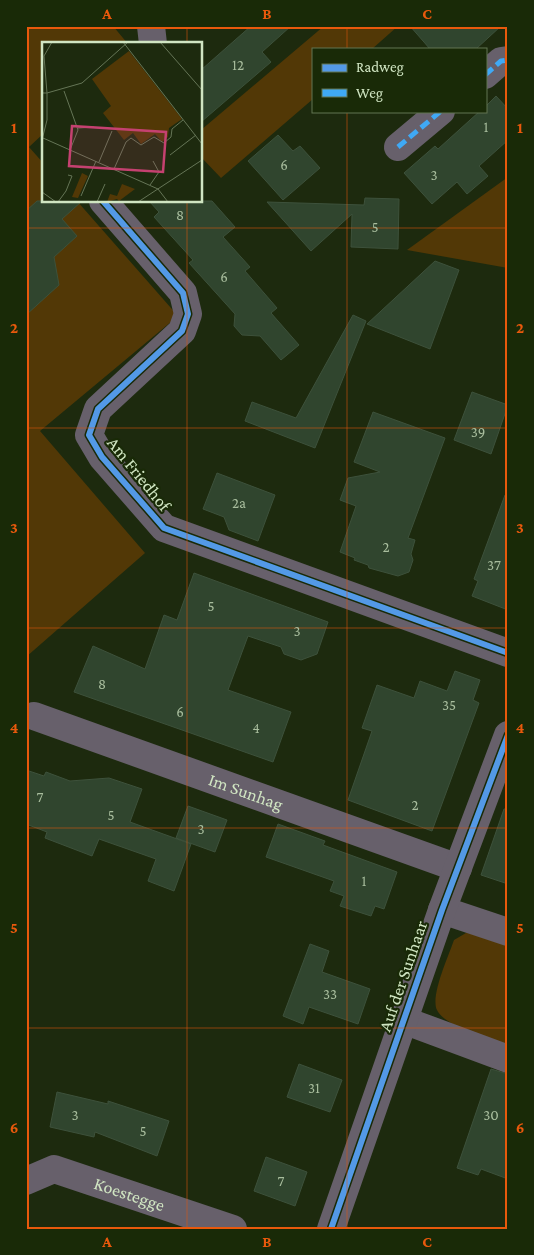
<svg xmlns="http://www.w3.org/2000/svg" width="534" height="1255" font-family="'Crimson Pro',serif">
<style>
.green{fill:#523806}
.building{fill:#30452e;stroke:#3d513b}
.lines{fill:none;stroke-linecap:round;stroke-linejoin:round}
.minor{stroke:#67606b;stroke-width:28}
.quiet{stroke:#3fa9f5;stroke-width:5;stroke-dasharray:10 5;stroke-linecap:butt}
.cycleway-casing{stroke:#192a07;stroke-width:9}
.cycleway{stroke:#5399e6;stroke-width:6}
.grid{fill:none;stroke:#e8590c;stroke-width:1;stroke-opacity:0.55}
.labels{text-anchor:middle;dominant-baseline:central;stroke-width:4.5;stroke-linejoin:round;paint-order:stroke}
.number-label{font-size:15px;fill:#a8bd9d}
.street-label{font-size:18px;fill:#d0e5c2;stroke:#192a07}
.inset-road{fill:none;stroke:#657556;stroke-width:1}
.view{fill:#c54170;fill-opacity:0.15;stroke:#c54170;stroke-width:2.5}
.inset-edge{fill:none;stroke:#d0e5c2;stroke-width:2.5}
.neatline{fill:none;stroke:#e8590c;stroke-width:2}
.grid-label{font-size:16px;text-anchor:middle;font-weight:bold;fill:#e8590c}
</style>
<rect width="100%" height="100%" fill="#1d2a0e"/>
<g class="green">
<polygon points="26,26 113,26 128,44 44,44 44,133 29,147 44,164 44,201 77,201 178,316 40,431 145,553 26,657"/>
<polygon points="324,26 398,26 372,49 313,49 313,99 221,178 201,157 201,130"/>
<polygon points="508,177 508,268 407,250"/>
<path d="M466,933L481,934L508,943V1045C490,1039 444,1026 437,1010C430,996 449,955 454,940Z"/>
</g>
<g class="building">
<polygon points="251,26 291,26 262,52 271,62 201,122 201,70"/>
<polygon points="410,26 501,26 476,49 430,49"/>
<polygon points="496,96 508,109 508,140 479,166 488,176 467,194 457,182 432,204 404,173 435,146 438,149 480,111 485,111 485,107"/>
<polygon points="278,135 293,151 300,146 320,168 283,200 248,161"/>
<polygon points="365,198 399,199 398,249 351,247 352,214 311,251 267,202 364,205"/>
<polygon points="37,201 82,201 62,219 77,236 54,257 59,285 26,315 26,211"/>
<polygon points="149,201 212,201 235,227 223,237 250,267 245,271 277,308 271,313 299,345 281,360 260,336 242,335 234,326 235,314 189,263 193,260 154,217 159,212"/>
<polygon points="435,261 459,270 430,349 367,324"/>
<polygon points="353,315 366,321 315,448 245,421 252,402 296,418"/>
<polygon points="472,392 508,405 491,454 454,440"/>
<polygon points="373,412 445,438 408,538 415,540 411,554 413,560 409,572 398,576 369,568 368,565 354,560 355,558 340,552 356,506 340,500 348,478 380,472 354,462"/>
<polygon points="217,473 275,495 258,541 229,530 224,517 203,509"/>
<polygon points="505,495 508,496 508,610 472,596 478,581 474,579"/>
<polygon points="194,573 328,622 317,654 301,660 284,654 281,647 248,636 228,690 291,712 273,762 74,692 93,646 145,669 164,615 177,620"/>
<polygon points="455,671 480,680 473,700 479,703 432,831 348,800 372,731 362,728 377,685 414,698 420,681 447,691"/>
<polygon points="26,770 44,776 46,772 70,781 109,778 142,789 130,822 191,844 174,891 148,881 156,859 99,839 92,856 45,838 47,832 26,824"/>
<polygon points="188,806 227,820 215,852 176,838"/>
<polygon points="504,809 508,809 508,884 481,875"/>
<polygon points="278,824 325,841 323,845 397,872 384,909 375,906 371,916 340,906 344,896 330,891 334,881 266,857"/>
<polygon points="310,944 329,951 322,972 370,989 358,1024 309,1007 303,1024 283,1016"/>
<polygon points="299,1064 342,1080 330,1112 287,1097"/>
<polygon points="491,1069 508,1074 508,1179 481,1169 478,1175 457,1168"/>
<polygon points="57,1092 108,1104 108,1101 169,1121 157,1156 95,1132 94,1137 50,1127"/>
<polygon points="266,1157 307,1172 295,1206 254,1191"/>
</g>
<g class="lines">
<g class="minor">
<polyline points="151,26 153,44"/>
<polyline points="485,75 501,61 508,60"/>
<polyline points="398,147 441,111"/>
<polyline points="103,201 183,293 188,314 182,331 98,409 89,435 102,457 164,528 508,653"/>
<path id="s1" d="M34,716L458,868"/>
<polyline points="442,910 508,932"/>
<polyline points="403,1020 508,1059"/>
<path id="s2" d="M26,1181L54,1169L233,1229"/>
<polyline points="331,1229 442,910 508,735"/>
</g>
<g class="quiet">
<polyline points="485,75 501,61 508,60"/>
<polyline points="398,147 441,111"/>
</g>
<defs>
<g id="cycleway">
<polyline points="103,201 183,293 188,314 182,331 98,409 89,435 102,457 164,528 508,653"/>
<polyline points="331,1229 442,910 508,735"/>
</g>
</defs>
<use href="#cycleway" class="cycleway-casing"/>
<use href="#cycleway" class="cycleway"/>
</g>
<path class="grid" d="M187,26V44M347,26V49M347,111V1229M187,201V1229M26,228H508M26,428H508M26,628H508M26,828H508M26,1028H508"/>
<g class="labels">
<g class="number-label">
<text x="238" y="65">12</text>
<text x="486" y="127">1</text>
<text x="284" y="165">6</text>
<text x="434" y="175">3</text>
<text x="180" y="215">8</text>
<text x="375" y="227">5</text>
<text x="224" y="277">6</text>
<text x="478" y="432">39</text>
<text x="239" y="503">2a</text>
<text x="386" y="547">2</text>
<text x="494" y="565">37</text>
<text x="211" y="606">5</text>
<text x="297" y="631">3</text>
<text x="102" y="684">8</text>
<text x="449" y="705">35</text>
<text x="180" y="712">6</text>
<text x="256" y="728">4</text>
<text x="40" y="797">7</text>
<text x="415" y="805">2</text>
<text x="111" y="815">5</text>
<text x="201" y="829">3</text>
<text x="364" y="881">1</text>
<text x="330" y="994">33</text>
<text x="314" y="1088">31</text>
<text x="75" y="1115">3</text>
<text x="491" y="1115">30</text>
<text x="143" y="1131">5</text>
<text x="281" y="1181">7</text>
</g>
<g class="street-label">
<text transform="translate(139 474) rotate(51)">Am Friedhof</text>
<text stroke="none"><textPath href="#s1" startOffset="225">Im Sunhag</textPath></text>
<text transform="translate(403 976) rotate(-71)">Auf der Sunhaar</text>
<text stroke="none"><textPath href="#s2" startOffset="110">Koestegge</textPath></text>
</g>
</g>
<g transform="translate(42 42)">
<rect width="160" height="160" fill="#1d2a0e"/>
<path d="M87,9L140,77L127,86L126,95L120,100L113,92L99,102L91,91L82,98L61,71L69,64L50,37ZM40,131L46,134L36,156L30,155ZM80,142L93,147L77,159L75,157L65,160L68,152L75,154Z" fill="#523806"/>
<path class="inset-road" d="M81,0L160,102M118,0L160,48M22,49L36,88L28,108M0,51H5L2,14L10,0M36,86L52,85M1,96L116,147L126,160M0,98L5,78V51L40,41L86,0M128,113L154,93M57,120L70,89M72,127L84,100L89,96L99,103L112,95L122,101L129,95L130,87L141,78M108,143L117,130L111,119M0,150L14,160M39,154L54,119M16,160L24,149L30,134L26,133M55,160L63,142M96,160L160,118"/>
<path class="view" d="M30,84L124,90L121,130L27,124Z"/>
<rect width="160" height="160" class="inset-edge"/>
</g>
<rect width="534" height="1255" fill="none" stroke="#192a07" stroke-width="55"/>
<rect x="312" y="48" width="175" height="65" fill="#192a07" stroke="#627552"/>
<rect x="322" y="64" width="25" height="8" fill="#5399e6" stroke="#627552"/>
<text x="356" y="72" font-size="15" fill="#d0e5c2">Radweg</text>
<rect x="322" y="89" width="25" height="8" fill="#3fa9f5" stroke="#627552"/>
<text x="356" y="98" font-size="15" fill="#d0e5c2">Weg</text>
<rect x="28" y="28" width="478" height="1200" class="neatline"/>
<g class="grid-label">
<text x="107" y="19">A</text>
<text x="267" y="19">B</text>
<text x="427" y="19">C</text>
<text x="14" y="133">1</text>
<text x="520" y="133">1</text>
<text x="14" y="333">2</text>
<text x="520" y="333">2</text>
<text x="14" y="533">3</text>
<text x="520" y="533">3</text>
<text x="14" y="733">4</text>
<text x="520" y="733">4</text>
<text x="14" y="933">5</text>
<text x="520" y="933">5</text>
<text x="14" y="1133">6</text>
<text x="520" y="1133">6</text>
<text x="107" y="1247">A</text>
<text x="267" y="1247">B</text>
<text x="427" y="1247">C</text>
</g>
</svg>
